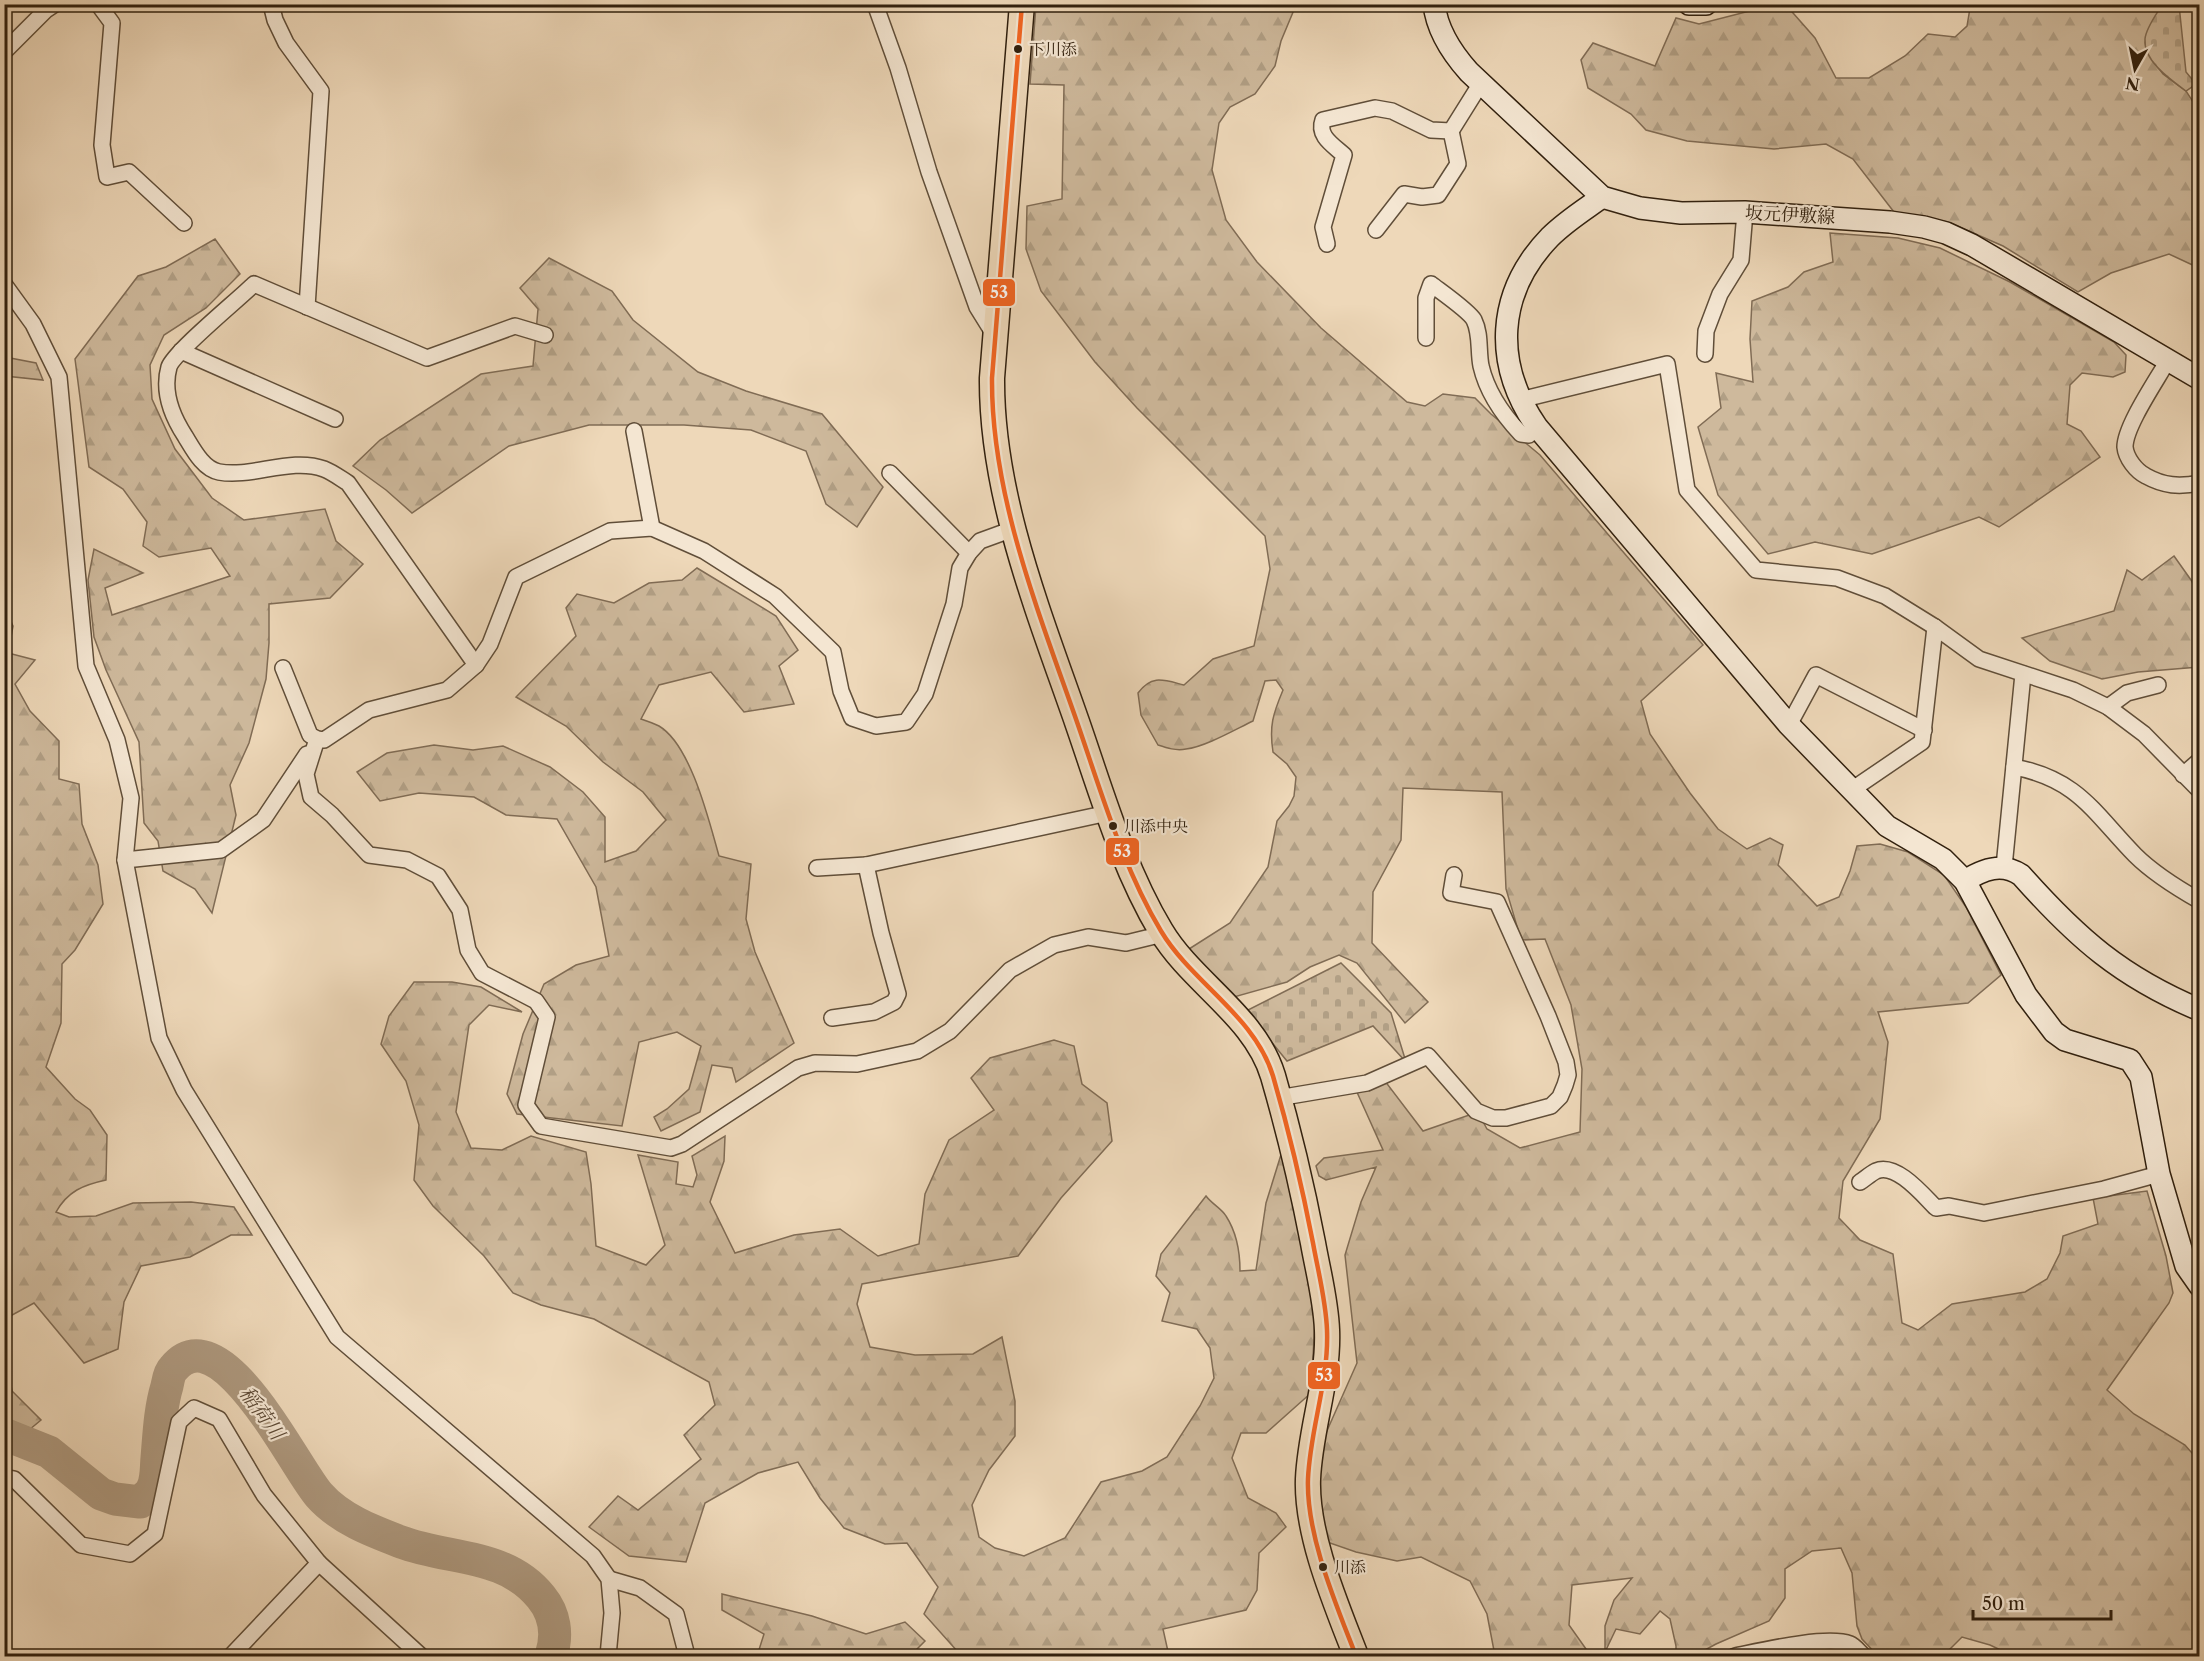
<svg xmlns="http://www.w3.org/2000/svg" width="2204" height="1661" font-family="'Libre Caslon Text','Noto Serif JP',serif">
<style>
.forest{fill:url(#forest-firs);stroke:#806c55;stroke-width:1.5}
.cemetery{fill:url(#cemetery-stones);stroke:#806c55;stroke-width:1.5}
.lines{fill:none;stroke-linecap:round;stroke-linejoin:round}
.river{stroke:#ae997f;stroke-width:33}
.street-casing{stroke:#604e39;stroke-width:18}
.secondary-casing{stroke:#31200e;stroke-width:24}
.primary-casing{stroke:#31200e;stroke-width:27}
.street{stroke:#f4e6d2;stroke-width:15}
.secondary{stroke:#f4e6d2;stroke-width:21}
.primary{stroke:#eed8b9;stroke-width:24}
.bus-1-casing{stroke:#f4e6d2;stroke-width:9}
.bus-1{stroke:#f26522;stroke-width:4.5}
.bus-dot{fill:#31200e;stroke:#f4e6d2;stroke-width:2}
.labels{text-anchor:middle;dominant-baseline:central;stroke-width:4.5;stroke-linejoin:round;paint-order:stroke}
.bus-label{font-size:16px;fill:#31200e;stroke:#f4e6d2;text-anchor:start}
.street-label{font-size:18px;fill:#31200e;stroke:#f4e6d2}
.water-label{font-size:20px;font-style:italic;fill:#5d4a36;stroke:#f4e6d2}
.line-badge{stroke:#f4e6d2;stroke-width:2}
.badge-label{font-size:16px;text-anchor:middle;font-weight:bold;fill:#fff}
</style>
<defs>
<pattern id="forest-firs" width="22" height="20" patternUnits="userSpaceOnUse" patternTransform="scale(1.5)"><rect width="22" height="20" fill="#ceb99c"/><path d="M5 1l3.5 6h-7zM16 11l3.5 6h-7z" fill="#b19f85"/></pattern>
<pattern id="cemetery-stones" width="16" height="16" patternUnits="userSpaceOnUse" patternTransform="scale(1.5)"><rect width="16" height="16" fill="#ceb99c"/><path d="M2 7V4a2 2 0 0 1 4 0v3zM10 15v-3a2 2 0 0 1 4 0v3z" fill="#b19f85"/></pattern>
</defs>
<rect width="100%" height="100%" fill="#eed8b9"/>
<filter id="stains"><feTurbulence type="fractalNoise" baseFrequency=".00333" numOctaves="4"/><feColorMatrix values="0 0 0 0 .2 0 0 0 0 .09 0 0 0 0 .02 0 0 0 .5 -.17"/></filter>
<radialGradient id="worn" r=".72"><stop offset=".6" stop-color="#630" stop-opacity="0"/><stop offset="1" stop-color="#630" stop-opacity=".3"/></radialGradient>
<g class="forest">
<path d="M1036,5H1296L1281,41L1275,66L1255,94L1230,107L1219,123L1212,170L1226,220L1257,262L1321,328L1407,402L1425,406L1443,394L1475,398L1491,414L1540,455L1703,645L1641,701L1650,734L1690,793L1718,829L1747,849L1770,838L1783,845L1778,865L1817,906L1839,897L1850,871L1857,846L1880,844L1908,852L1944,875L1966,907L2001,975L1968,1003L1878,1012L1888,1042L1880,1119L1843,1181L1839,1218L1860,1240L1893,1254L1902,1323L1918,1330L1952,1304L2025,1292L2047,1279L2060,1253L2063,1236L2098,1224L2093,1198L2147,1191L2166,1256L2173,1293L2169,1303L2107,1390L2134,1414L2185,1445L2199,1461V1656H2013L1990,1645L1962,1637L1943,1656H1878L1862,1639L1857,1626L1852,1573L1841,1548L1812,1551L1785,1569V1598L1769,1621L1716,1644L1694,1656H1676V1646L1670,1619L1660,1611L1640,1634L1616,1629L1605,1652V1626L1614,1600L1632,1578L1572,1585L1569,1625L1591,1656H1495L1487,1614L1470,1581L1421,1557L1397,1561L1356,1552L1327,1542L1317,1481L1326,1433L1357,1363L1345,1255L1361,1202L1376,1167L1326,1180L1319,1176L1316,1166L1324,1158L1383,1150L1356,1090L1385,1081L1423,1131L1472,1114L1481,1118L1487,1129L1520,1148L1580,1132L1582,1069L1571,1005L1545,939L1521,940L1506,889L1502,792L1403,788L1401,840L1373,892L1372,943L1428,1002L1405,1023L1357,963L1339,955L1310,967L1287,982L1234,997L1189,949L1230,923L1268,867L1277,821L1289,806L1294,796L1296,777L1287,764L1273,752C1269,726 1273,714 1283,690L1276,680L1265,681L1253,721C1236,729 1205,747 1186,749C1176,751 1167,748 1158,745L1141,715L1138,693C1152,674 1164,680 1184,685L1213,659L1254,646L1270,569L1265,536L1137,408L1095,362L1041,291L1026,249L1027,206L1062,199L1064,85L1030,84Z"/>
<polygon points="1773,5 1786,5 1815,38 1836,78 1869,78 1905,56 1928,34 1955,37 1967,26 1970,8 1966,5 2162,5 2151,25 2150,56 2163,74 2186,91 2199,111 2199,268 2169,254 2111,273 2078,292 2003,246 1948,222 1894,212 1853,159 1826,144 1774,149 1687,141 1646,130 1631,114 1588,88 1581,60 1593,43 1655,66 1676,18 1699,24"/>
<polygon points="1830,233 1898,238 1940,248 2010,282 2114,342 2126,355 2125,372 2113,377 2082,373 2070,385 2067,424 2081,431 2100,457 1999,527 1979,517 1872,554 1815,542 1768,554 1718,495 1698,427 1721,408 1716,373 1753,382 1750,339 1752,301 1788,287 1804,272 1833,262"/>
<polygon points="215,239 240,274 206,308 164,335 150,365 152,399 175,449 212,498 244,520 325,509 336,541 363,564 330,598 269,604 269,643 266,679 249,743 230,785 236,815 212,913 195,889 163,871 158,841 144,823 139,742 106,670 94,637 88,580 94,549 143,573 105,588 112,615 230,576 211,548 159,557 143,546 147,522 123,489 89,467 75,359 138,276 166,267"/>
<polygon points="549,258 612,291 633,320 698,372 746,391 822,414 883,487 857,527 826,504 806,451 751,430 684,425 589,425 509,446 412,513 386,490 353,466 380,440 481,374 533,366 538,309 520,288"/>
<polygon points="5,357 36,363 43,380 5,376"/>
<polygon points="2174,556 2191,580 2199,596 2199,667 2138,672 2102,679 2050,661 2022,638 2114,611 2127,570 2142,580"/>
<path d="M697,568L776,616L798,650L779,666L794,704L744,712L711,672L659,685L641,719C647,721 653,723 659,726C691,745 709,821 719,856L751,864L746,919L755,952L794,1043L736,1082L732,1068L712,1065L700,1112L661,1131L654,1117L667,1109L689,1089L701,1046L677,1032L639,1042L622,1126L517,1114L507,1094L523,1034L544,984L576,965L609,956L596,887L557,819L506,815L474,797L419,793L380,801L357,772L387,753L434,745L473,750L503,746L550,767L583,792L605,817V862L636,851L666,820L643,792L603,762L566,726L516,697L576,636L566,608L577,594L614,603L649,583L682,580Z"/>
<path d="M5,608L13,626L8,653L35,660L15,684L30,711L59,741V779L79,784L82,824L98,865L103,904L75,950L62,964L61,1023L46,1067L75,1099L90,1110L107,1135L106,1180C83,1185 68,1191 56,1212L69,1217L96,1216L133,1203L191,1202L234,1207L252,1235H231L190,1257L141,1266L124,1302L118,1349L84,1363L34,1303L5,1319Z"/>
<path d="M414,982H452L481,987L522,1012L489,1005L469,1025L456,1112L471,1148L502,1150L531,1136L586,1152L591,1184L596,1246L646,1265L665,1245L638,1155L678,1162L676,1184L693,1187L697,1175L692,1156L725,1136L724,1161L710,1202L735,1253L794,1235L840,1229L878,1256L919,1244L925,1194L949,1140L994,1110L971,1078L990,1058L1054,1040L1074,1046L1082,1084L1107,1103L1112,1141L1061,1198L1018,1256L862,1284L857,1304L870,1347L915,1355L973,1354L1002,1337L1015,1401V1436L989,1470L972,1505L979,1537L995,1548L1024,1556L1065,1538L1101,1482L1142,1471L1167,1457L1200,1406L1214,1378L1210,1348L1197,1329L1162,1321L1170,1293L1156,1276L1161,1254L1206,1196C1212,1204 1222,1209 1226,1216C1237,1233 1240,1253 1240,1271L1256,1270L1266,1203L1284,1145L1315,1320L1311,1393L1266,1433H1241L1232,1458L1248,1498L1276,1513L1286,1527L1259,1553L1257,1590L1246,1610L1163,1629L1169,1656H954L958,1652L924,1614L938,1587L907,1543L885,1544L844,1528L820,1498L798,1462L758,1473L705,1503L686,1562L629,1556L589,1527L618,1496L638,1510L701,1459L684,1435L715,1405L709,1382L594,1319L541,1305L513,1293L484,1256L433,1206L414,1180L419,1125L406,1081L381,1044L389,1016Z"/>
<polygon points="5,1354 12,1391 41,1420 5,1450"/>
<polygon points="722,1594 812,1616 866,1634 905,1622 925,1641 910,1656 757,1656 764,1634 722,1610"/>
</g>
<g class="cemetery">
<path d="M2162,5H2179L2186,72L2196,84L2186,91C2171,80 2143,61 2145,39C2146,28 2156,15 2162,5Z"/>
<polygon points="1341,963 1391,1013 1406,1062 1373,1026 1287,1061 1246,1011"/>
</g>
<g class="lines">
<path class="river" d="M4,1434L49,1452L101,1494L115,1499L140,1502C144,1498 150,1494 152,1489C157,1480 156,1468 157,1458C159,1434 160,1409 167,1386C168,1381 169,1373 173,1369C220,1310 295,1468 319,1495C340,1519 372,1531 401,1542C449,1560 506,1553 541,1597C555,1614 558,1635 551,1656"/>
<defs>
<g id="street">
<polyline points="98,4 112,23 102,145 107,177 129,172 184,223"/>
<polyline points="271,4 275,20 286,43 321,91 307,307"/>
<polyline points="875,4 898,68 929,172 977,307 995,336"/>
<polyline points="4,52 46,10 55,4"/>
<polyline points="1376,230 1404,194 1422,197 1438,195 1458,164 1451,131"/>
<path d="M1327,244L1323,227L1344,155C1333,145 1317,136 1323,120L1375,108L1392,111L1431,130L1451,131L1481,83"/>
<polyline points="4,284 33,324 59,377 86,666 117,740 131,798 125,860 159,1038 184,1090 337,1337 593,1556 609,1579 612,1613 608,1656"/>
<path d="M1426,338V298L1431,284C1440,291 1469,311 1474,320C1481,334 1478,351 1481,366C1487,392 1503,415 1521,434L1529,435L1537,427"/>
<polyline points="181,351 335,419"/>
<polyline points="1705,354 1706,331 1720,294 1741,260 1745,212"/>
<path d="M2168,360C2157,380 2125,426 2125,447C2126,458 2136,471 2146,476C2164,486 2179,487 2200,483"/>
<polyline points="1520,400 1667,364 1687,490 1756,570 1837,578 1885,596 1935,627 1979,659 2073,690 2108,707 2144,734 2200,791"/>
<polyline points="634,431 652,528"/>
<polyline points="890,473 969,553"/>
<path d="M476,665L348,483C340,478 332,472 324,469C291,457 252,478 219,472C203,469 193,449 185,436C172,416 162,392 169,367C174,352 239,299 254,284L427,358L515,326L545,335"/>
<polyline points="283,668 310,735 317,739 324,740 369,710 447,690 476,665 490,644 516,577 610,531 652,528 704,551 775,596 833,652 841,691 852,718 876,726 906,722 925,694 954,604 960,568 969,553 980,541 1013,529"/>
<polyline points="2108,707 2127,693 2158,685"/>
<polyline points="1789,725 1816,675 1924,730"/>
<polyline points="317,739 306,774 311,797 332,815 369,855 407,860 438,876 460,910 468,950 482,973 536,1001 547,1017 526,1105 541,1126 671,1148 682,1144 798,1068 815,1063 857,1064 917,1051 950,1031 1010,970 1054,945 1088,937 1126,943 1163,934"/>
<path d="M2014,767C2078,779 2094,813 2135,855C2154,874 2177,888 2200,901"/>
<polyline points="2183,775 2200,760"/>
<polyline points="1853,789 1922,742 1935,627"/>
<polyline points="125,860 221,850 263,820 307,754"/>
<polyline points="2004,867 2023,674"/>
<polyline points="817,868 866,865 1108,813"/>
<polyline points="832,1018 874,1012 894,1002 898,994 881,933 866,865"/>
<polyline points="1278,1098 1367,1083 1428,1056 1476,1111 1493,1118 1506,1118 1551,1106 1560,1097 1565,1085 1568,1075 1566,1062 1548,1016 1497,902 1451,893 1454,875"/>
<path d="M1860,1182C1865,1179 1870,1174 1876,1171C1896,1162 1923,1195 1936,1208L1949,1206L1984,1213L2104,1189L2159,1174"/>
<polyline points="4,1477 14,1479 81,1545 130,1554 155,1534 179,1422 194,1408 219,1419 264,1495 319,1563"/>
<polyline points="609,1579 640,1588 676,1614 687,1656"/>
<polyline points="231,1656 319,1563 421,1656"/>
<path d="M1735,1656C1760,1651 1827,1635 1850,1644C1855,1646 1860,1653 1864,1656"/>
</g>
<g id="secondary">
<path d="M1434,4C1437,31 1452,53 1469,72L1602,197L1640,208L1681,213L1745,212L1890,222L1924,227L1946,233L1972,245L2200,379"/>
<polyline points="1689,4 1706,4"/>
<path d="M1602,197C1584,210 1566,221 1550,237C1496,293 1493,364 1537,427L1789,725L1887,826L1943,859L1965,881L2026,995L2054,1032L2065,1040L2130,1060L2141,1077L2159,1174L2186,1266L2200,1286"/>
<path d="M1965,881C1983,869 2002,862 2021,875C2077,938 2121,977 2200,1010"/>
</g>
<path id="primary" d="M1022,4L992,378C991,495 1039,613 1077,722C1101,791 1123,868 1161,931C1192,983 1255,1016 1273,1076C1289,1131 1302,1186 1313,1243C1318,1271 1326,1301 1327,1330C1329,1381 1310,1429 1308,1479C1306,1535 1336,1604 1356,1656"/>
</defs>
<use href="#street" class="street-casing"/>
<use href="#secondary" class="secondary-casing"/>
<use href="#primary" class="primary-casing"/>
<use href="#street" class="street"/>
<use href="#secondary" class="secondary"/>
<use href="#primary" class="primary"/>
<defs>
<path id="bus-1" d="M1022,4L992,378C991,495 1039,613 1077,722C1101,791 1123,868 1161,931C1192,983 1255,1016 1273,1076C1289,1131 1302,1186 1313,1243C1318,1271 1326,1301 1327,1330C1329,1381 1310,1429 1308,1479C1306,1535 1336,1604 1356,1656"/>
</defs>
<use href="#bus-1" class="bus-1-casing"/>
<use href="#bus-1" class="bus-1"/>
</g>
<g class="bus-dot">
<circle cx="1018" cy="49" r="5"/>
<circle cx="1113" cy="826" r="5"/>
<circle cx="1323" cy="1567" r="5"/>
</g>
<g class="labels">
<g class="bus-label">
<text x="1029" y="49">下川添</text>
<text x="1124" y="826">川添中央</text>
<text x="1334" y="1567">川添</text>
</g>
<g class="street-label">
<text transform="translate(1790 215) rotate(3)">坂元伊敷線</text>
</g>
<g class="water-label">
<text transform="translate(262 1413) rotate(54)">稲荷川</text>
</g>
</g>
<g class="line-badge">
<rect x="982" y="278" width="34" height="29" rx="6" fill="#f26522"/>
<rect x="1105" y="837" width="35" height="29" rx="6" fill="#f26522"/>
<rect x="1307" y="1361" width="34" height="29" rx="6" fill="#f26522"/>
</g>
<g class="badge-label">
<text x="999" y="298">53</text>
<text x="1122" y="857">53</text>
<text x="1324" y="1381">53</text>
</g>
<rect width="2204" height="1661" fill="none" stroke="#eed8b9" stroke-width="24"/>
<rect x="6" y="6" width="2192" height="1649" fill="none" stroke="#31200e" stroke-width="3"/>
<rect x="12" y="12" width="2180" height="1637" fill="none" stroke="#31200e" stroke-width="1.5"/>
<g transform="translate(2135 69) rotate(189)" stroke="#f4e6d2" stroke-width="4.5" paint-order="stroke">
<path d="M0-4.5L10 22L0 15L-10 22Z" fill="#31200e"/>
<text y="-9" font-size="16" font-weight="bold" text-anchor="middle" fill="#31200e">N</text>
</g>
<path d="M1973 1610v9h138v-9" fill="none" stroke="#31200e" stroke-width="3"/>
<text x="1982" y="1610" font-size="18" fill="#31200e" stroke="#f4e6d2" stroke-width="4.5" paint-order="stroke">50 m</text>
<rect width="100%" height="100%" filter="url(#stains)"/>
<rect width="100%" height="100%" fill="url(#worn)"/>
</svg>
